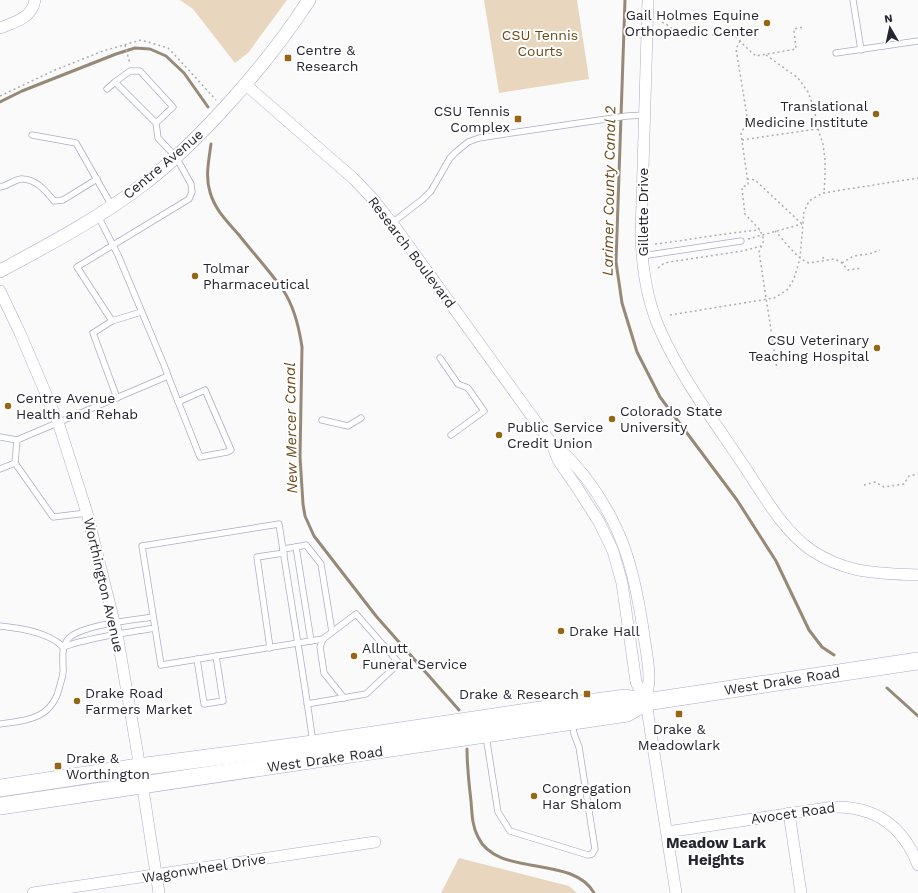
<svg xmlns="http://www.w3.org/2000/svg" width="918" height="893" font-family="'Work Sans',sans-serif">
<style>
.green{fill:#e8d6be}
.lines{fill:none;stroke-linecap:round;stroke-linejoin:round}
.stream{stroke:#978978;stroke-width:3}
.service-casing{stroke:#abacc9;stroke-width:7}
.minor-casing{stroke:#abacc9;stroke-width:12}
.tertiary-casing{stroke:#abacc9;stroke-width:14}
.primary-casing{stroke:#abacc9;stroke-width:18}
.path{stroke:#aeaeb2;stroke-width:1.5;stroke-dasharray:2 3;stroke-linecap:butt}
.service{stroke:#fff;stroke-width:5.5}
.minor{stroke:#fff;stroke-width:11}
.tertiary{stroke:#fff;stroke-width:13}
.primary{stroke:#fff;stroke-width:17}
.poi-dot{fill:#956615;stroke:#fff;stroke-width:1.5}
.labels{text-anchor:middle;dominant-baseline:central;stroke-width:4;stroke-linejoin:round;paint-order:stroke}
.poi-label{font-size:14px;fill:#262631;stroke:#fff;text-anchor:start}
.park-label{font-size:14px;fill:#6a4b1a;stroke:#fff}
.street-label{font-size:14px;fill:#262631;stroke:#fff}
.water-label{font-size:15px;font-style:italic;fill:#6b4c1b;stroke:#fff}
.neighbourhood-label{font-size:15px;font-weight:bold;fill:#262631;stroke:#fff}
</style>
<rect width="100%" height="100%" fill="#fafafa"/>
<g class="green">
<polygon points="180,0 287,0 248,53 235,63 193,9"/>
<polygon points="484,0 577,0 589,79 499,93"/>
<polygon points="459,858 569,886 577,893 441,893"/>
</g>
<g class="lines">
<g class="stream">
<polyline points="625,0 616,262 622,303 637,352 660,397 737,500 776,561 809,630 822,647 834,655"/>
<polyline points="0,102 22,91 116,54 135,48 150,49 166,56 184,73 208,107"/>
<path d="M211,144C209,159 205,177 210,192C215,210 227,221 239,235C253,253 270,271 283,290C294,306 299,327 302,347L300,457L303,504L305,516L314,536L376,616L459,710"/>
<polyline points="887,688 918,716"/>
<path d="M467,749C467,767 469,784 471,801C472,813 472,826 478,837C497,878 572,854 594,893"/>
</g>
<defs>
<g id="service">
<polyline points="853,0 861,50"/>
<polyline points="836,53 918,41"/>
<polyline points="107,89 115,82"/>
<polyline points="32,135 76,143 112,206"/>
<path d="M0,187C7,186 14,180 21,179C35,178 46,191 54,201L63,200L97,179"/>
<polyline points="98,216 118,255 164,365 168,376 200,457 227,452 231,450 205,390 178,402"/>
<polyline points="392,223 423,199 431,191 450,158 456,152 468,142 479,138 518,132 627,116 645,115"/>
<polyline points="642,256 741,241"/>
<polyline points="141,312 112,321 77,267 189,199 192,192 191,184 176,157 158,138 156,123 173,107 140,71 130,71 115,82 156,123"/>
<polyline points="112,321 93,333 117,398"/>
<polyline points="440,358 458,384 468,388 484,411 451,435"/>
<polyline points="322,420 348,426 361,418"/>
<polyline points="0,437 17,440 168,376"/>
<polyline points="15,463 53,517 87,513"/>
<polyline points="0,469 15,463 17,440"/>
<polyline points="283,549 296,547"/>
<path d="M0,626C19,628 49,632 63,647"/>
<polyline points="323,639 320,647 324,673 344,698"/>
<polyline points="311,641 296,547 306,545 321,564 332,632"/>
<path d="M63,647C70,645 77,642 84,641C107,635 131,632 155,628"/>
<polyline points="270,648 257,557 284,553"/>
<polyline points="197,659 204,704 223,701 216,656"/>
<path d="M307,704L366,694L399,663L356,614L323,639L161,665L142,546L279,524C290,597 303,670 313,743"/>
<path d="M0,724C30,720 53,718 60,685C62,679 64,673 63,667C63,656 61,647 69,638C83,625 133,620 153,617"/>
<polyline points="486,736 498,812 510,831 588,855 592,854 595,849 579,747 574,734 572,722"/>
</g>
<g id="minor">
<path d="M648,0L641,235C642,268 647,302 661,332C682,379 714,421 742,463C762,492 781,529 811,550C847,574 877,573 918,575"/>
<path d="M0,28C15,22 32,18 35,0"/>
<path d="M245,84L354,179L373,199L398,231L552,444C568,455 574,464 586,478C623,527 634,570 643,629C645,645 649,662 649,678C649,685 647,694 646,702"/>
<polyline points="0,291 20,333 58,422 87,513 117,634 137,750 159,893"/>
<polyline points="552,444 558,460 576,486 599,522 613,551 622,583 636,682 646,702 676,893"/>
<polyline points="789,813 801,893"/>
<path d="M667,832L833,807C875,806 903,826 918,865"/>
<polyline points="33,893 375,842"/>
</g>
<path id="tertiary" d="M0,271C50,244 101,217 145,183C176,159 203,132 229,103C258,71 285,37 309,0"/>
<g id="primary">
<polyline points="0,788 139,767 313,744 588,703 626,698 646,702 918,661"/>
<polyline points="0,806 627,713 646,702"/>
</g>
</defs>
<use href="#service" class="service-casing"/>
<use href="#minor" class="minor-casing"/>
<use href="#tertiary" class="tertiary-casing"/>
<use href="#primary" class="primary-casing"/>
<g class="path">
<path d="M662,22C671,26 676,34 684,37L732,33L751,52L756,56L796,49L794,31V29L803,27"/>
<polyline points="740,41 736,49 747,116 746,123 741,134 748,183 748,185 742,187 742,189 745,214 760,230 764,240 759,252 777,369"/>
<polyline points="125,45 130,64"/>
<polyline points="766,55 798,78 808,92 814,108 818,129 823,144 825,160 825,177 824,193"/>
<polyline points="0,96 55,70 103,51 141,40 168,48 185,66 216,100"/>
<polyline points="742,140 830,127"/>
<polyline points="747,179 755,180 802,224"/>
<path d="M775,231C784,240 797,259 809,263L834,259L841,262L848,270L862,268"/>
<polyline points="748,239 802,224"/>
<path d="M655,244C690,240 725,233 760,230"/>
<polyline points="823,257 824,261"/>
<polyline points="842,263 852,257 859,255 869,254 880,250"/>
<polyline points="658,268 663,264 669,262 743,251 761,246"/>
<polyline points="670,315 774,298 787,290 794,279 800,258 804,212 809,201 823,193 918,178"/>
<polyline points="864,485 875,482 884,487 904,484 909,476 918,474"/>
</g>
<use href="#service" class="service"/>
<use href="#minor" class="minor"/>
<use href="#tertiary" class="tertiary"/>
<use href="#primary" class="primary"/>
</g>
<g class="poi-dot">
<circle cx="767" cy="23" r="4"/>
<rect x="284" y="54" width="8" height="8" rx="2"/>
<circle cx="876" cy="114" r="4"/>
<rect x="514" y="115" width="8" height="8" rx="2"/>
<circle cx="195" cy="276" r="4"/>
<circle cx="877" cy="348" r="4"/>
<circle cx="8" cy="406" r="4"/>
<circle cx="612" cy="419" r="4"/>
<circle cx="499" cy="435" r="4"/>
<circle cx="561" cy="631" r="4"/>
<circle cx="354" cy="656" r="4"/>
<rect x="583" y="690" width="8" height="8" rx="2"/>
<circle cx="77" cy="701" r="4"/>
<rect x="675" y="710" width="8" height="8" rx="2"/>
<rect x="54" y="762" width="8" height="8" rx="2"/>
<circle cx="534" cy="796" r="4"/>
</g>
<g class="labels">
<g class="poi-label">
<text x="759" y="15" text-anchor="end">Gail Holmes Equine<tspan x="759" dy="16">Orthopaedic Center</tspan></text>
<text x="296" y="50">Centre &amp;<tspan x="296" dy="16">Research</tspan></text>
<text x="868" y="106" text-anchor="end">Translational<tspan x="868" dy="16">Medicine Institute</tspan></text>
<text x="510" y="111" text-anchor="end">CSU Tennis<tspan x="510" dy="16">Complex</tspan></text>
<text x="203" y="268">Tolmar<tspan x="203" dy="16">Pharmaceutical</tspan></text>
<text x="869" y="340" text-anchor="end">CSU Veterinary<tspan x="869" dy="16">Teaching Hospital</tspan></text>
<text x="16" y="398">Centre Avenue<tspan x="16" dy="16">Health and Rehab</tspan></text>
<text x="620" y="411">Colorado State<tspan x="620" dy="16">University</tspan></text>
<text x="507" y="427">Public Service<tspan x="507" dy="16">Credit Union</tspan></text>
<text x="569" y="631">Drake Hall</text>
<text x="362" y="648">Allnutt<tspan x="362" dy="16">Funeral Service</tspan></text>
<text x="85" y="693">Drake Road<tspan x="85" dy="16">Farmers Market</tspan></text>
<text x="579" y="694" text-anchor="end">Drake &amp; Research</text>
<text x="679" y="729" text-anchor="middle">Drake &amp;<tspan x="679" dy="16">Meadowlark</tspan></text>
<text x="66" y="758">Drake &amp;<tspan x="66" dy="16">Worthington</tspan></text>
<text x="542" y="788">Congregation<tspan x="542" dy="16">Har Shalom</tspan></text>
</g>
<g class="park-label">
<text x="540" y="35">CSU Tennis<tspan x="540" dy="16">Courts</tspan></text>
</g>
<g class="street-label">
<text transform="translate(163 164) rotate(-40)">Centre Avenue</text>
<text transform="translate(643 212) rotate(-90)">Gillette Drive</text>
<text transform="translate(412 252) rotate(53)">Research Boulevard</text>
<text transform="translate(104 585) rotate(77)">Worthington Avenue</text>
<text transform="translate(782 681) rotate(-9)">West Drake Road</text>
<text transform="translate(325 759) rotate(-8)">West Drake Road</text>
<text transform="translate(793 813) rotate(-8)">Avocet Road</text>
<text transform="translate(204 868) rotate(-9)">Wagonwheel Drive</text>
</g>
<g class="water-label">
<text transform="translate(609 191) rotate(-89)">Larimer County Canal 2</text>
<text transform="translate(291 428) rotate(-91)">New Mercer Canal</text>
</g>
<g class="neighbourhood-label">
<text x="716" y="843">Meadow Lark<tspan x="716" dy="17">Heights</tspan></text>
</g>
</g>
<g transform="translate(890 28) rotate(351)" stroke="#ffffff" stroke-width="3" paint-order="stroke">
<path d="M0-3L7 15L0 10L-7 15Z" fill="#262631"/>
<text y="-6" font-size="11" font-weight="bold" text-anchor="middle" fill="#262631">N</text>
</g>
</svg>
